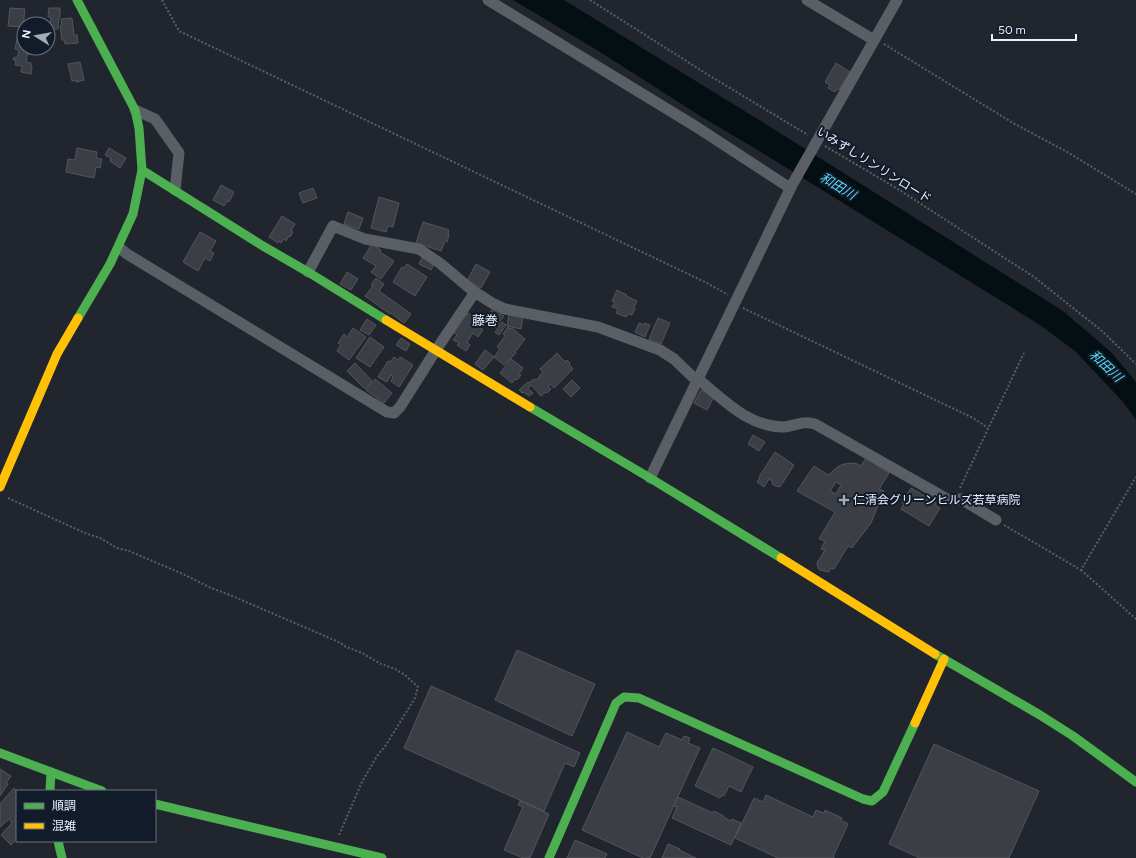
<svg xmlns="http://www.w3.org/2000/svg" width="1136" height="858" font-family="Figtree,'Noto Sans JP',sans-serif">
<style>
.water{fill:#040f14}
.building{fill:#3b3e45;stroke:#52555c;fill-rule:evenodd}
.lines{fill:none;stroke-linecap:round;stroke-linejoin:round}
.path{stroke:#5a5e65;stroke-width:2;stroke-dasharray:2 2;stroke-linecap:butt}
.street{stroke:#5a5e65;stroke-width:11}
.fast{stroke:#4caf50;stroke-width:9}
.slow{stroke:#ffc107;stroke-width:9}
.poi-dot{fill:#a4aab4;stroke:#121b2a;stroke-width:1.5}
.labels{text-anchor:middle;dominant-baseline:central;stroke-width:4;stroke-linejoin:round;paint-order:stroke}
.street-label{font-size:12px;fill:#eaf1fc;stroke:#121b2a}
.poi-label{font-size:12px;fill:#eaf1fc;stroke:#121b2a;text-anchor:start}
.water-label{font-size:13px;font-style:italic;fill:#59daf4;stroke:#121b2a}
.neighbourhood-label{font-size:13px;fill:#eaf1fc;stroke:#121b2a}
</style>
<rect width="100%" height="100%" fill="#21262e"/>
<polygon class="water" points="513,0 564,0 772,128 1063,311 1111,352 1136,382 1136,420 1123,402 1075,351 1040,325 756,149 705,119 600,52"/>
<g class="building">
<polygon points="10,8 25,9 23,27 8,26"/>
<polygon points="49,8 60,8 60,17 59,17 58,29 50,29 51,17 48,17"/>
<polygon points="72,18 74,35 77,35 78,43 65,44 64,40 62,40 60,26 62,26 61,19"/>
<polygon points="18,35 24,36 24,48 44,48 42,54 28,51 26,62 31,63 31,66 32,66 31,74 21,72 22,66 15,65 16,60 13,60 14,57 17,58 19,50 15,49"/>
<polygon points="80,62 84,80 76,82 76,80 72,81 68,64"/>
<polygon points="836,63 850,72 839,90 837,89 835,92 828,88 830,85 825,82"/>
<polygon points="77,148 97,152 96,158 102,159 100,168 96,167 94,178 66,172 68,159 75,160"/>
<polygon points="109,148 126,158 120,168 110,161 111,158 105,155"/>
<polygon points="221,185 234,192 229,202 227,201 224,206 213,200"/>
<polygon points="313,188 317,198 303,203 299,193"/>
<polygon points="379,197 399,203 393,227 388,226 386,232 371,228"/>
<polygon points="348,212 363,218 359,229 344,224"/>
<polygon points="282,216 295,224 291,231 293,232 290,237 289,236 286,241 284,239 281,243 279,241 278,243 269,237"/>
<polygon points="423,222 449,230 448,234 449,235 447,242 445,241 441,251 416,243"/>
<polygon points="200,232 216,241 210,251 214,253 210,261 205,258 198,271 183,262"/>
<polygon points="372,244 381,250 380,252 394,261 381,279 371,272 376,266 363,258"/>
<polygon points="423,256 435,262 431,270 419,264"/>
<polygon points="407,264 427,277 415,296 393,282 402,267 404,268"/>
<polygon points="476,264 490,272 481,288 467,281"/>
<polygon points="347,272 358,279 351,290 340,284"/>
<polygon points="376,278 384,284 379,291 411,314 404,323 391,313 390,314 365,296 373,286 371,285"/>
<polygon points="617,290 627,295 626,296 637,301 634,307 635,308 632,315 628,314 626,317 616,313 618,309 612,307 615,302 612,301"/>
<polygon points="493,308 504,316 495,328 485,321"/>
<polygon points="468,313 480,321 479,322 483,325 480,328 483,330 478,337 473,333 467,342 470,345 466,351 457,345 459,343 453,340 457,335 453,332 463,317 464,318"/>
<polygon points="509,314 523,317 521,329 507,326"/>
<polygon points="658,318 670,323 661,344 649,339"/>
<polygon points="367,319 376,325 369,335 360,330"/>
<polygon points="502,322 506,325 499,335 495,332"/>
<polygon points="639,323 644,325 645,323 650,325 645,337 635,332"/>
<polygon points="508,327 510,329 512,328 525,339 515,352 516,353 504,365 494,357 500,349 497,347 505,336 503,334"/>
<polygon points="353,328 366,337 349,360 337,351 341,345 338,343 344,334 347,337"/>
<polygon points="370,337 384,347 370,367 356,358"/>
<polygon points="401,338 410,344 406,351 396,345"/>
<polygon points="485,350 494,357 483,370 475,364"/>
<polygon points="557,353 565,362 567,360 570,363 569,364 573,369 554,388 550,384 548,386 551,389 547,393 546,392 541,396 531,385 528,388 533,393 529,396 523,392 522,393 519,390 528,382 529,383 534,379 536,380 540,377 539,376 543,372 540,369"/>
<polygon points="394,357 398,360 400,357 413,365 399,387 391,381 393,377 391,375 387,382 378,377 388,361 390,362"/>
<polygon points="511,359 523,368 519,374 521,375 517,380 515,379 512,383 500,373"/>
<polygon points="355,363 372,381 365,389 347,371"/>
<polygon points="375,379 392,393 384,403 366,390"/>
<polygon points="572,380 580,388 571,397 563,389"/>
<polygon points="701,390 714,397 707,410 694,403"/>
<polygon points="753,435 765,442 759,451 748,444"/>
<polygon points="775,452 794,465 780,487 778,486 778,487 772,484 773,482 769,479 764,487 757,482 760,478 759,477"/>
<path d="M866,458L889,473L879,489L884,491L871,523L852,548L848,546L834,569L831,568L829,572L820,570L818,568L817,563L825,550L821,549L825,541L819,539L835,512L797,491L814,466L828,475L839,466L844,464L855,463L861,466ZM836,482L841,485L836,494L830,491Z"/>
<polygon points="911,488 936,503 935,505 940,508 929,526 901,509 904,504 902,503"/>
<polygon points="517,650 595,684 572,736 495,700"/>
<polygon points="431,686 580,753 574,767 565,763 544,811 404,748"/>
<polygon points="627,732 659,747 666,733 682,740 684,736 690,738 688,743 700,748 650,858 643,858 582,830"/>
<polygon points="934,744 1039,791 1009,858 920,858 889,844"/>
<polygon points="713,748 753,767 741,792 729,786 724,796 722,795 720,798 695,786"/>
<polygon points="0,769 11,776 6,783 8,784 0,796"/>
<polygon points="14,788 17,791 17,838 11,845 1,835 12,823 9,819 0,827 0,804"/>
<polygon points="766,795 813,817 816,810 824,813 825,810 842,818 841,820 848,824 833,857 835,858 778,858 735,838 754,798 763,802"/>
<polygon points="678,797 713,813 714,811 724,816 723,817 731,821 732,819 741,823 731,845 672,818 677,807 674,806"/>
<polygon points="520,801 549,814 530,858 523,858 504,850 523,807 518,805"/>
<polygon points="575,840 607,854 605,858 567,858"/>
<polygon points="668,844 680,849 679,850 696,858 662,858"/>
</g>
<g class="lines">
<g class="path">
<polyline points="162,0 179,31 707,283 728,295"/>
<polyline points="590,0 710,76 808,135"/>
<polyline points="884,44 1013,123 1069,153 1136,194"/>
<polyline points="825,146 901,191 1034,277 1102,331 1136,364"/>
<polyline points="743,308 973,418 988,428"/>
<polyline points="960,488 1024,353"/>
<polyline points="8,498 85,533 100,538 117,548 129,551 183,574 211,588 230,595 341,643 344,646 362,653 381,664 395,669 405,675 418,687 415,698 386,745 377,756 362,782 339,835"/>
<polyline points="1004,525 1081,570 1136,477"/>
<polyline points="1081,570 1136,619"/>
</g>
<g class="street">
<polyline points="488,0 695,126 790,188"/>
<polyline points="807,0 874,40"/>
<polyline points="135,110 155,119 179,153 175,190"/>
<polyline points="121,249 127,254 387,412 394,413 400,407 436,350 475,292"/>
<polyline points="308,272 333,226 365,239 419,249 441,264 473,291 492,303 505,309 598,327 660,350 674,359 697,381"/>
<path d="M698,379C723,399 747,426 782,427C789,427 796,424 803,423C807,422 811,423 815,424L949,500L961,499L996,520"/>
<polyline points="650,478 792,185 897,0"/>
</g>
<g class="fast">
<polyline points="77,0 135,110 139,128 142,170 133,214 110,264 78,318"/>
<polyline points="142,170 263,246 308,272 386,320"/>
<polyline points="530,407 650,478 781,558"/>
<polyline points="935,654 1040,715 1073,736 1136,782"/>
<polyline points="0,753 102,791"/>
<polyline points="50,791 51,772"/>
<polyline points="155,804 382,858"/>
<polyline points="58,841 62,858"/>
<polyline points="549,858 616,703 624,697 639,698 863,799 872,801 883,792 915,723"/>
</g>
<g class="slow">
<polyline points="386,320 530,407"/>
<polyline points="0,487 57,354 78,318"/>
<polyline points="781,558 935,654"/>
<polyline points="915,723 944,659"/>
</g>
</g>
<path class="poi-dot" d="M842 494h4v4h4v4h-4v4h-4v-4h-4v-4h4z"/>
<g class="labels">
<g class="street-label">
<text transform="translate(874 165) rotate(32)">いみずしリンリンロード</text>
</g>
<g class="poi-label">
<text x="853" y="500">仁清会グリーンヒルズ若草病院</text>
</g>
<g class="water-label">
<text transform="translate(838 186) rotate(31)">和田川</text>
<text transform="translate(1106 366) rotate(43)">和田川</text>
</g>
<g class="neighbourhood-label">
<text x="485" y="320">藤巻</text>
</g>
</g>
<rect x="16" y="790" width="140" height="52" fill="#121b2a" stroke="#68717e"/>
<rect x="24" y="803" width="20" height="6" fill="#4caf50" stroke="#68717e"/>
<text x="52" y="810" font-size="12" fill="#eaf1fc">順調</text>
<rect x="24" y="823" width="20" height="6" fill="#ffc107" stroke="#68717e"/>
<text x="52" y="830" font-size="12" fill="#eaf1fc">混雑</text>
<g transform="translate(36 36) rotate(281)"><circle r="19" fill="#121b2a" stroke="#68717e"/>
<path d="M0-3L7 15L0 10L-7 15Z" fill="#a4aab4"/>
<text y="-6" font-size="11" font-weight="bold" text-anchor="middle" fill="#eaf1fc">N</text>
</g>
<path d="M992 34v6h84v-6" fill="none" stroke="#eaf1fc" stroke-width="2"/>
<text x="998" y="34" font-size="12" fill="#eaf1fc" stroke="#121b2a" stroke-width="3" paint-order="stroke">50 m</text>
</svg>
